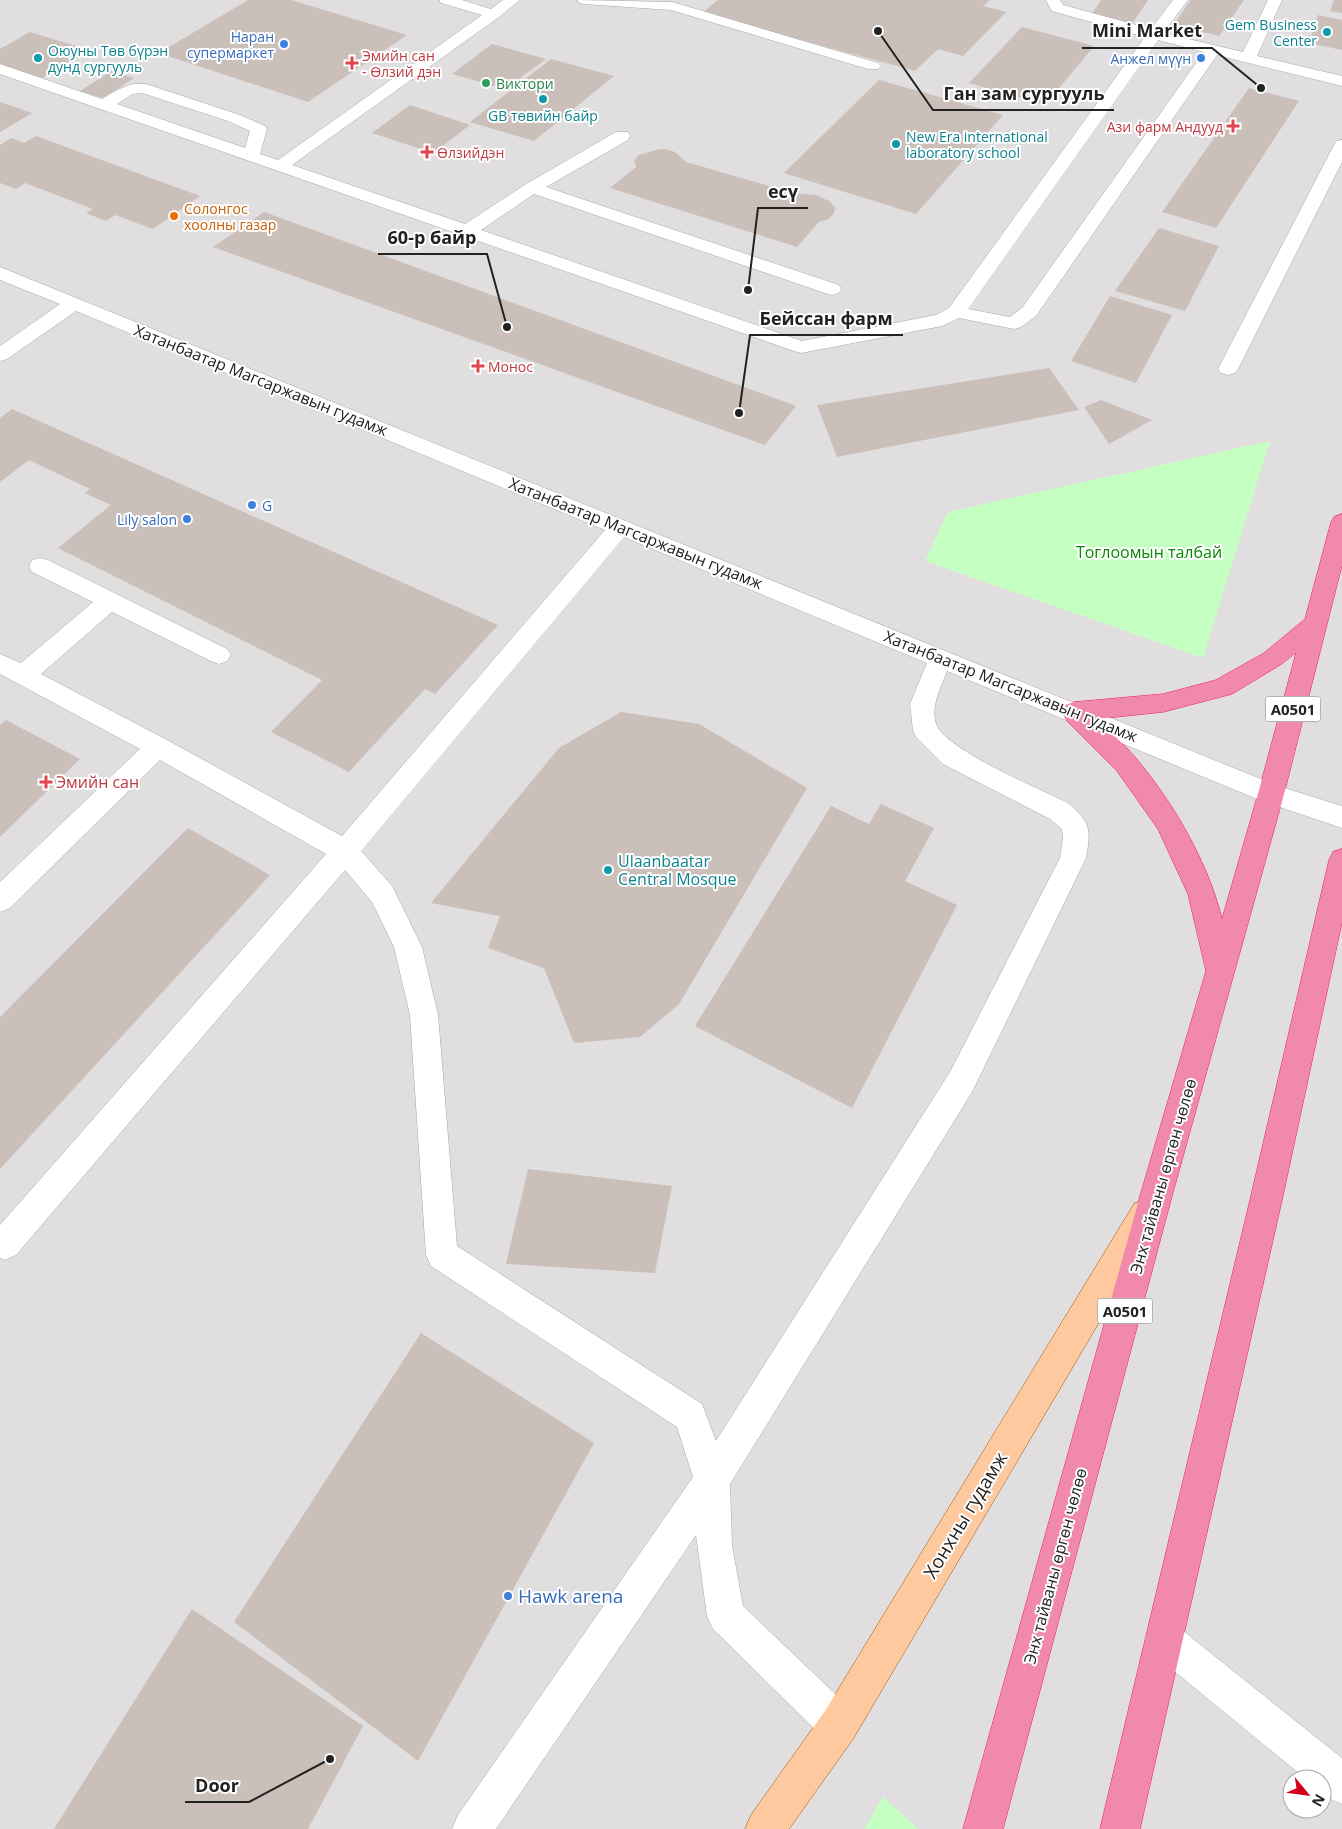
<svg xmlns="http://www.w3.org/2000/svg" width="1342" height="1829" font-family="'Open Sans',sans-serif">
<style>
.residential{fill:#e0dedf;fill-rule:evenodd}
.park{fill:#c5ffc2}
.building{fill:#cbbfba}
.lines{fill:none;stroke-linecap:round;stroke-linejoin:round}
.minor-casing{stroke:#a9a9a9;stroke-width:1}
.major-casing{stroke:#9f5500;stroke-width:1}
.highway-casing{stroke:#ed187d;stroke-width:1}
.minor{fill:#fff;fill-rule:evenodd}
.major{fill:#ffc9a0;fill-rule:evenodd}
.highway{fill:#f089aa;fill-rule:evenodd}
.culture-dot{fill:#0f9aa8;stroke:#fff;stroke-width:2}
.shop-dot{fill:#3f7fe0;stroke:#fff;stroke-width:2}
.health-dot{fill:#e0444e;stroke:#fff;stroke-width:2}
.leisure-dot{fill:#2e9e5b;stroke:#fff;stroke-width:2}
.food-dot{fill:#e8710a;stroke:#fff;stroke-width:2}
.labels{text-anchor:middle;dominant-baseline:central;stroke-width:4;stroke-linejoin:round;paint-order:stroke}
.far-culture-label{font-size:14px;fill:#0d838f;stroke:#fff;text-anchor:start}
.far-shop-label{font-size:14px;fill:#366cbe;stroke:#fff;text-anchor:end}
.far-health-label{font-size:14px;fill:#be3a42;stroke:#fff;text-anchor:start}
.far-leisure-label{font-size:14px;fill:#27864d;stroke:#fff;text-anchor:start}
.far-food-label{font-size:14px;fill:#c56008;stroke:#fff;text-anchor:start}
.shield{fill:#fff;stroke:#646464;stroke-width:1}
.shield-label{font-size:15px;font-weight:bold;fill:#222}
.street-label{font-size:16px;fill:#222;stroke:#fff}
.park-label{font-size:16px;fill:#088901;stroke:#fff}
.health-label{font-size:16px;fill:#be3a42;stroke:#fff;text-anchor:start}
.culture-label{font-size:16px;fill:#0d838f;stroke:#fff;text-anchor:start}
.near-street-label{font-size:19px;fill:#222;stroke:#fff}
.near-shop-label{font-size:19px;fill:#366cbe;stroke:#fff;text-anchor:start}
.leader{fill:none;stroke:#222;stroke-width:2}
.callout-dot{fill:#222;stroke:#fff;stroke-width:2}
.callout-label{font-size:18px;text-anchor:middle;font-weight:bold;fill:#222;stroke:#fff;stroke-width:4;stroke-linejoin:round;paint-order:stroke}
</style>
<rect width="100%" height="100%" fill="#f3ede8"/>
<path class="residential" d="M0,0H1342V1829H0ZM1292,1779H1322V1809H1292Z"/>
<g class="park">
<polygon points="1270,441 1203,658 925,561 948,512"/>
<polygon points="883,1797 919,1829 864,1829"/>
</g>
<g class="building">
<polygon points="248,0 291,0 407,35 308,102 159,53"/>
<polygon points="718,0 990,0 983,6 1006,12 963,56 938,49 915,71 702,13"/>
<polygon points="1101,0 1148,0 1132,24 1091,15"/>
<polygon points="1191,0 1244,0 1219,36 1173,25"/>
<polygon points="1334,0 1342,0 1342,13 1330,11"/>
<polygon points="1318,15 1342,20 1342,50 1309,43"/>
<polygon points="1022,27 1094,46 1045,105 969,83"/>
<polygon points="30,32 89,50 42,78 0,65 0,49"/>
<polygon points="492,44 546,59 505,89 452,74"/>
<polygon points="551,59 614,76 534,141 470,122"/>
<polygon points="112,71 134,78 103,98 80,91"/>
<polygon points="879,80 1003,115 916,214 784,173"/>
<polygon points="1249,88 1299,101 1216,228 1162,212"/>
<polygon points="0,102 32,113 0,132"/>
<polygon points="410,105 470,125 433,153 372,133"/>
<polygon points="36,136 200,196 153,229 115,215 106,221 86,213 93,209 25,183 16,189 0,183 0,145 11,138 24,143"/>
<polygon points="665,149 675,152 686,162 793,193 816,195 829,201 835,207 834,213 829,219 819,222 797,247 610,188 636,167 634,160 639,155 656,150"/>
<polygon points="264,212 796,406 765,445 213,247"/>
<polygon points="1159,228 1219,246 1185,311 1115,291"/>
<polygon points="1110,296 1172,315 1136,383 1071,361"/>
<polygon points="1049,368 1079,410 837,457 817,405"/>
<polygon points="1101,400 1152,420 1109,444 1084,407"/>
<polygon points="12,409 498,625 435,694 425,689 349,772 271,732 322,680 58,548 111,505 85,493 90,489 29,460 0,482 0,418"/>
<polygon points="621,712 699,724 807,788 679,1004 640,1037 574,1043 544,968 488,948 500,916 431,903 559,748"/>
<polygon points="6,720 80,759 0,837 0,725"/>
<polygon points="881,804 934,828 905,881 957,905 852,1108 695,1026 831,806 869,824"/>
<polygon points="188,828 270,875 0,1169 0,1017"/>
<polygon points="528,1169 672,1186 655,1273 506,1264"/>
<polygon points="421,1333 594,1443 418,1761 234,1622"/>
<polygon points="192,1609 363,1726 308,1829 54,1829"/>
</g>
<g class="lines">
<defs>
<g id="minor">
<path d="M439,0H462L491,9L503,0H520L499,17L292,165L465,224L526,184L616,132H628L630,136L628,140L546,187L839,285L841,289L839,293L832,295L825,293L534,194L481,230L802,341L936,315L949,308L1145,37L1052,11L1046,0H1060L1063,5L1151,29L1173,0H1188L1163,33L1243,52L1268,0H1282L1257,56L1342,76V86L1217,55L1036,316L1021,327L1014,329L959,318L942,326L801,353L794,351L0,74V64L102,99C117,90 131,80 149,85L240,115L265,126L267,129L260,154L278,160L482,15L441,3ZM1158,40L1204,52L1022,308L1010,317L968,309ZM142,93L228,121L250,131L245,148L117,104L132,94Z"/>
<polygon points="577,0 672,2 878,63 881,66 878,69 868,69 671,10 584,4 579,3"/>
<polygon points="1342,140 1342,162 1238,369 1235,373 1228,375 1221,373 1218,369 1334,145 1336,141"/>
<path d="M0,267L1278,786L1342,806V828L1262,801L947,671C941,687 929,709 937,726C949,751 1041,790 1068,803C1091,823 1091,829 1086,858L972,1092L730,1484L732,1546L743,1606L853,1711L858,1725L853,1739L839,1744L825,1739L713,1629L707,1616L696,1535L496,1829H452L458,1815L693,1477L677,1427L431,1266L426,1255L410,1015L394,947L372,902L345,870L16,1255L5,1260L0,1258V1225L326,854L160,760L10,908L0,912V882L140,749L0,674V654L21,663L93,602L32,572L29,566L32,560L40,558L48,560L227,649L231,655L227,661L219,664L211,661L112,612L41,674L167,740L342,836L605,530L76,311L7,359L0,361V346L60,304L0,280ZM624,537L927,663L910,704L913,730L916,737L943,764L1050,819L1062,829L1063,838L1060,858L950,1072L716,1441L702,1404L457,1246L438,1015L422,947L392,886L361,851Z"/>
<polygon points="1164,1620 1177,1626 1342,1758 1342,1804 1328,1798 1322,1793 1322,1779 1306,1779 1151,1652 1145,1639 1151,1626"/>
</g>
<polygon id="major" points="1145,1199 1156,1204 1161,1215 1156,1226 853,1739 789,1829 745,1829 751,1815 825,1711 1134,1204"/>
<g id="highway">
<path d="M1342,514V565L1284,794L1172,1196L1003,1829H963L1140,1196L1206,971L1188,894L1158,829L1117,771L1065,719L1062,712L1065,705L1074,702L1163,694L1216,680L1264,653L1305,619L1331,522L1334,517ZM1296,653L1258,794L1222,919C1208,862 1173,802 1135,757C1124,744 1110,732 1097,719L1163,712L1232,694L1280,665Z"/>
<polygon points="1342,849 1342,922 1282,1200 1140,1829 1100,1829 1250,1200 1329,860 1333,852"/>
</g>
</defs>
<use href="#minor" class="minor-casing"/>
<use href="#major" class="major-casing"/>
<use href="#highway" class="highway-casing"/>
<use href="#minor" class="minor"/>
<use href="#major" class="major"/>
<use href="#highway" class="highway"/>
</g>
<g class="culture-dot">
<circle cx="1327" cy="32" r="5"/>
<circle cx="38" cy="58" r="5"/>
<circle cx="543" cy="99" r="5"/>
<circle cx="896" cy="144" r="5"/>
<circle cx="608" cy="870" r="5"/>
</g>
<g class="shop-dot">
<circle cx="284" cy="44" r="5"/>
<circle cx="1201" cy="58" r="5"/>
<circle cx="252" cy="505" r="5"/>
<circle cx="187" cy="519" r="5"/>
<circle cx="508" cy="1596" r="5"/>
</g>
<g class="health-dot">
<path d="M349.5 55.5h5v5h5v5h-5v5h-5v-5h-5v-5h5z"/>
<path d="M1230.5 118.5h5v5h5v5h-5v5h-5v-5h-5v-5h5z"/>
<path d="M424.5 144.5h5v5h5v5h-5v5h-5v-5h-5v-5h5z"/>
<path d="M475.5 358.5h5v5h5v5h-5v5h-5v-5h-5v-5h5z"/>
<path d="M43.5 774.5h5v5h5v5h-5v5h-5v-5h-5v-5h5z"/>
</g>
<circle class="leisure-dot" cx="486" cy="83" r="5"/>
<circle class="food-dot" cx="174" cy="216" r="5"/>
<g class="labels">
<g class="far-culture-label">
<text x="1317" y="24" text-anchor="end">Gem Business<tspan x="1317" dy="16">Center</tspan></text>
<text x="48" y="50">Оюуны Төв бүрэн<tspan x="48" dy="16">дунд сургууль</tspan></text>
<text x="543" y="115" text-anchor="middle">GB төвийн байр</text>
<text x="906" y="136">New Era international<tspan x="906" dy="16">laboratory school</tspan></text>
</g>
<g class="far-shop-label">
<text x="274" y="36">Наран<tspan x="274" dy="16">супермаркет</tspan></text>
<text x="1191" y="58">Анжел мүүн</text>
<text x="262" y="505" text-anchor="start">G</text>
<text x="177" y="519">Lily salon</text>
</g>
<g class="far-health-label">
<text x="362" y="55">Эмийн сан<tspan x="362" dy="16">- Өлзий дэн</tspan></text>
<text x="1223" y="126" text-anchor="end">Ази фарм Андууд</text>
<text x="437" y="152">Өлзийдэн</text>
<text x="488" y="366">Монос</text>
</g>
<g class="far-leisure-label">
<text x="496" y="83">Виктори</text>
</g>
<g class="far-food-label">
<text x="184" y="208">Солонгос<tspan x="184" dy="16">хоолны газар</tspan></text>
</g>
<g class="shield">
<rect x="1265.5" y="696.5" width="55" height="25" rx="4"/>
<rect x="1097.5" y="1298.5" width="55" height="25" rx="4"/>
</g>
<g class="shield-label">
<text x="1293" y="709">A0501</text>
<text x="1125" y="1311">A0501</text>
</g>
<g class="street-label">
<text transform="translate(261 380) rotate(22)">Хатанбаатар Магсаржавын гудамж</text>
<text transform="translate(636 533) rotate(22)">Хатанбаатар Магсаржавын гудамж</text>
<text transform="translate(1011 686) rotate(22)">Хатанбаатар Магсаржавын гудамж</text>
<text transform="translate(1163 1176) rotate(-74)">Энх тайваны өргөн чөлөө</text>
<text transform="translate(1055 1566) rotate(-75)">Энх тайваны өргөн чөлөө</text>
</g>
<g class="park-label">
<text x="1149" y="552">Тоглоомын талбай</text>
</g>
<g class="health-label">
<text x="56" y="782">Эмийн сан</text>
</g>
<g class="culture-label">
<text x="618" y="861">Ulaanbaatar<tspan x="618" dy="18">Central Mosque</tspan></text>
</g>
<g class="near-street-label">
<text transform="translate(965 1515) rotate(-59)">Хонхны гудамж</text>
</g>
<g class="near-shop-label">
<text x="518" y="1596">Hawk arena</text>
</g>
</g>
<path class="leader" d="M1261 88L1212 48H1082M878 31L933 110H1114M748 290L758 208H808M507 327L487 254H378M739 413L750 335H903M330 1759L249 1802H185"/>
<g class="callout-dot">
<circle cx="1261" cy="88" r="5"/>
<circle cx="878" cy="31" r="5"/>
<circle cx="748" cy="290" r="5"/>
<circle cx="507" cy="327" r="5"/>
<circle cx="739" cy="413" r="5"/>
<circle cx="330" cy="1759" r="5"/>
</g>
<g class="callout-label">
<text x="1147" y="37">Mini Market</text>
<text x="1024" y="100">Ган зам сургууль</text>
<text x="783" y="198">есү</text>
<text x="432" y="244">60-р байр</text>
<text x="826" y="325">Бейссан фарм</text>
<text x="217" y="1792">Door</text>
</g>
<g transform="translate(1307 1794) rotate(119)"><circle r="24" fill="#ffffff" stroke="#a7a7a7"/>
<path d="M0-4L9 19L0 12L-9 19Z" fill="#d3001c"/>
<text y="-8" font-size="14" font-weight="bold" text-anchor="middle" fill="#222222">N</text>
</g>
</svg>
